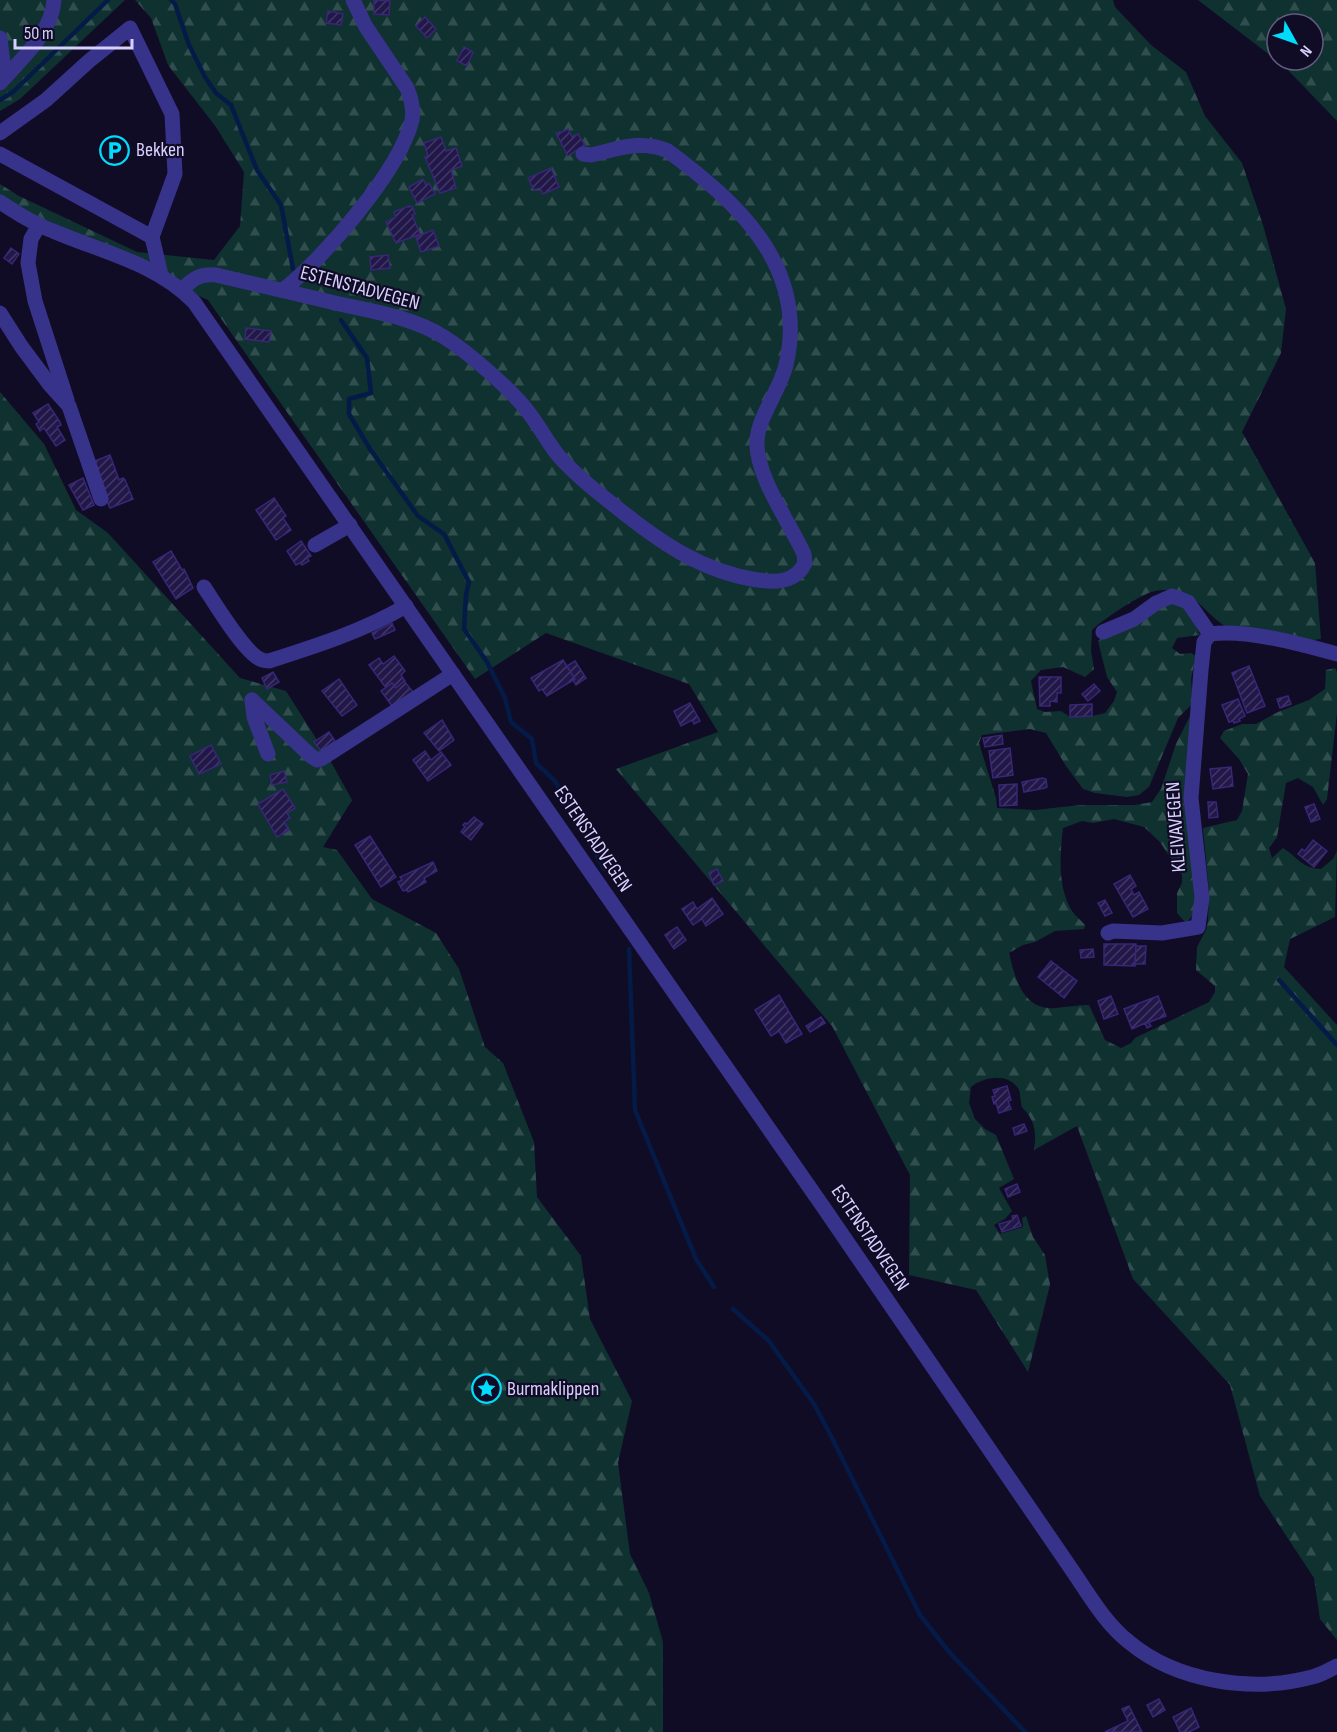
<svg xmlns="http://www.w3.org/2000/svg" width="1337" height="1732" font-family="'Sofia Sans Condensed',sans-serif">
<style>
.forest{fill:url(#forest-firs);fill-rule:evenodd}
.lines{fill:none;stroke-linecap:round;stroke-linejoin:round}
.stream{stroke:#051b47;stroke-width:4.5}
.building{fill:url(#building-hatch);stroke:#382677;stroke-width:1.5}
.minor{stroke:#38338a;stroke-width:15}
.labels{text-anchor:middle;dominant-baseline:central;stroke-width:4.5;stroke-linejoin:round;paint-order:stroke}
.poi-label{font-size:20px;fill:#d8d1ff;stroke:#110c26;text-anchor:start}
.street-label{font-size:20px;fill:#d8d1ff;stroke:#110c26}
</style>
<defs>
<pattern id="forest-firs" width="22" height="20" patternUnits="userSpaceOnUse" patternTransform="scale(1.5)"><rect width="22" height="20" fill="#0f3130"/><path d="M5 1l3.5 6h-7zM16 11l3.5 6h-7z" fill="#314e4f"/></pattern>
<pattern id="building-hatch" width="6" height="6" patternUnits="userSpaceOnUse" patternTransform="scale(1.5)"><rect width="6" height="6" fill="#221749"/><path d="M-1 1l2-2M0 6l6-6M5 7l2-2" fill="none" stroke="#413864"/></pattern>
</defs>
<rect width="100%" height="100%" fill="#110c26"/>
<g class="forest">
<polygon points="0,0 125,0 20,99 0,111"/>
<path d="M135,0H1113L1115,7L1151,45L1186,72L1205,116L1242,163L1263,225L1286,309L1281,353L1242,432L1315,563L1321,639L1305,641L1227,627C1214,620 1206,609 1195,600C1183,592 1169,588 1155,591C1142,593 1102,620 1092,630L1091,651L1094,669L1085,677L1063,667L1041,670L1031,681L1037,709L1045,712L1061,711L1070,717L1092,716L1105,713L1114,701L1117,692L1107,677L1098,641L1105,635L1172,601L1189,611L1200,635L1177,638L1172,648L1180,654L1191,653L1196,656L1191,679L1193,703L1178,718L1149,787L1139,795L1127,797L1095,793L1083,789L1066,766L1046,733L1030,729L982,735L979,743L996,798L997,808L1035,810L1080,805H1135L1152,802L1161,789L1176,744L1189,718L1192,715L1195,905L1193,915L1186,923L1177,913V893L1182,883V875L1160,842L1144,827L1114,819L1093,823L1082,821L1063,828C1060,854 1057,887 1072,911C1075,916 1081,920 1085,925L1084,929L1055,931L1035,942L1023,945L1009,953C1015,979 1023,1011 1056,1008C1067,1007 1077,1005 1089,1005L1105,1040L1121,1048L1131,1043L1135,1038L1209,1002L1215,992V986L1196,970L1197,947L1206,930L1208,921L1209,892L1203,828L1237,820L1242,811L1248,774L1239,759L1220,738L1224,731L1242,724H1256L1278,712L1309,700L1325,689L1326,670L1335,668L1337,672V713L1327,799L1323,805L1313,787L1298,778L1286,783L1277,837L1269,848L1272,858L1283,848C1297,857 1303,869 1321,869L1333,859L1337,851L1335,917L1290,939L1284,967L1337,1025V1640L1320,1619L1314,1578L1260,1496L1230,1385L1133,1279L1077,1126L1034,1150C1036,1136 1036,1126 1028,1114C1026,1111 1023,1109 1022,1107C1020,1101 1021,1093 1018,1088C1007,1072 983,1077 971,1087L969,1103L975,1119L985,1129L996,1135L1014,1179L999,1188L1012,1211L1005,1219L994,1225L1000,1234L1023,1227L1022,1218L1026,1216L1033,1237L1045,1255L1050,1285L1028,1372L976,1290L909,1275L910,1175L832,1026L616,769L718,732L689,684L546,633L475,679L208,300L0,206V184L19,196L137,252L214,260L240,226L244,172L216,127L168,65L151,18Z"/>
<path d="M1198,0H1337V121L1284,66ZM1277,24H1313V60H1277Z"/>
<polygon points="0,392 44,444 76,510 108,533 240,678 286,691 331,762 352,800 323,847 337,850 372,899 436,933 459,969 485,1047 503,1063 534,1142 537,1197 581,1256 590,1319 632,1401 618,1463 630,1554 649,1593 663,1642 663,1732 0,1732"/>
</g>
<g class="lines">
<g class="stream">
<polyline points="171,0 175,4 189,45 205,77 216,93 231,105 257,170 281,205 293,269"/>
<polyline points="0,100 13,92 108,0"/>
<polyline points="341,320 367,358 371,393 349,399 349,414 370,449 418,516 444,534 469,582 466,595 464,629 487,662 505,698 511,722 532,739 536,763 555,781 604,869"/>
<polyline points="629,949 635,1110 696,1259 714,1287"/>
<polyline points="1279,980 1337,1045"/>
<polyline points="733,1309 769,1341 814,1404 830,1434 920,1615 950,1653 1025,1732"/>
</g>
</g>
<g class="building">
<polygon points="374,0 390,1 389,15 374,14"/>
<polygon points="328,11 343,14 341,25 326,23"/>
<polygon points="425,17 436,29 427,38 416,26"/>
<polygon points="464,47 473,52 467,66 457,61"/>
<polygon points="568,129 572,137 578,134 585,145 568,156 556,133 559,132 560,133"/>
<polygon points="441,137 446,151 456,148 462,166 451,170 456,188 440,193 425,157 428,156 424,143"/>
<polygon points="551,168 559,187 543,194 540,188 534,190 528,178"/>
<polygon points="423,179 426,185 429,183 435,194 417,203 409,187"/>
<polygon points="409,206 409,207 412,206 415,214 412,215 420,234 396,243 386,222 396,217 394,212"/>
<polygon points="433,230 439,246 421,252 416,237"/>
<polygon points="11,248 19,254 12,264 4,258"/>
<polygon points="388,255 390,268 371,270 370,257"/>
<polygon points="246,328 271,331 269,342 245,339"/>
<polygon points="48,404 60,422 61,425 57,427 65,440 56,446 44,428 40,431 36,424 39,422 33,413"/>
<polygon points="110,455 119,480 123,478 125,480 133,499 110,508 102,490 95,461"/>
<polygon points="83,478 94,505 83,510 69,485"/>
<polygon points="274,498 286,516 283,518 291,530 276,540 256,510"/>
<polygon points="301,541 311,556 307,558 309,561 302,565 300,563 296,565 287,551"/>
<polygon points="171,551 182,570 184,569 193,588 176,599 153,562"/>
<polygon points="392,623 395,630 375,639 372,633"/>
<polygon points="394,656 405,671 401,675 405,681 396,688 392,683 386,688 369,665 379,658 383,664"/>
<polygon points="563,660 575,679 547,696 542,689 539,691 531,678"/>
<polygon points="575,661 586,678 576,685 573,680 575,679 567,666"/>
<polygon points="1249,666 1265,706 1247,713 1232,673"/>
<polygon points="273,672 279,682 267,689 262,678"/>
<polygon points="1039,677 1061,677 1061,693 1057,693 1057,702 1050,701 1050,706 1040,706"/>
<polygon points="339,679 357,705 342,716 322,691"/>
<polygon points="404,681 413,692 392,706 381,691 392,683 396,688"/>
<polygon points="1094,684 1100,691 1088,701 1082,694"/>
<polygon points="1288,696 1291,704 1280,708 1277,699"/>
<polygon points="1238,699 1245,716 1239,719 1240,721 1234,723 1233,721 1229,722 1222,705"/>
<polygon points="690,703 700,721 694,724 692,720 681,726 674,711"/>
<polygon points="1092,704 1092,716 1070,717 1070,705"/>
<polygon points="442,720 454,740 439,751 424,733"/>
<polygon points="329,732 335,741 321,751 314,742"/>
<polygon points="1002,735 1003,744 985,747 983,738"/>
<polygon points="211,745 221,764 199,774 190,756"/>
<polygon points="1010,748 1013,775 993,778 989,751"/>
<polygon points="425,751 431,760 441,752 451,765 428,781 413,760"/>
<polygon points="1231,767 1233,786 1213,789 1210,769"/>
<polygon points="284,771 287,782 272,785 270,775"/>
<polygon points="1042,778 1046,779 1047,787 1045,788 1024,792 1022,782"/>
<polygon points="1017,784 1017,805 1000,806 999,785"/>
<polygon points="283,789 295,808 287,813 290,818 284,822 289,830 277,837 258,804"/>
<polygon points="1208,802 1216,802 1218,817 1209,818"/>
<polygon points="1314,804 1320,819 1311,822 1305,807"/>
<polygon points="474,817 483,824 471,840 461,832 465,827 463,825 465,823 467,824"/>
<polygon points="370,836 396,877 381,887 355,845"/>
<polygon points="1313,840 1327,851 1314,867 1298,854 1302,849 1305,851"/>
<polygon points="433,862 437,871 424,878 426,882 408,892 407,890 403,891 398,882 402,880 400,877"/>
<polygon points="717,869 723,881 714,885 709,873"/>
<polygon points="1130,875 1136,886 1131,889 1134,895 1139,892 1148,909 1133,917 1114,884"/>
<polygon points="712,898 723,914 706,926 702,919 693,925 682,909 693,902 697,909"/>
<polygon points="1105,900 1112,913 1105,916 1098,903"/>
<polygon points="677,927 686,940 674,949 665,935"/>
<polygon points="1104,944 1136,944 1135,966 1104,965"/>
<polygon points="1136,946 1146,946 1145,964 1135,964"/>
<polygon points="1093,949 1094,957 1081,958 1080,950"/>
<polygon points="1051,961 1077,981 1064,998 1038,977"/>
<polygon points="779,995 802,1034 786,1043 779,1031 771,1036 755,1010"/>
<polygon points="1111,996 1118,1014 1104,1019 1098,1001"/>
<polygon points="1158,996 1166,1016 1152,1021 1149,1023 1151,1026 1147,1028 1145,1023 1132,1029 1124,1009"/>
<polygon points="821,1017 825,1023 810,1032 806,1026"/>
<polygon points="1007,1086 1011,1100 1008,1101 1011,1109 999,1113 996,1103 994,1104 992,1097 995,1096 993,1090"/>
<polygon points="1024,1124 1027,1131 1015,1135 1013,1128"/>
<polygon points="1017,1184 1020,1192 1008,1197 1005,1189"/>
<polygon points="1017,1215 1021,1226 1002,1232 999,1224 1013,1220 1012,1216"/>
<polygon points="1159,1699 1165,1710 1153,1717 1147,1705"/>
<polygon points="1129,1706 1142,1732 1105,1732 1128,1721 1122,1709"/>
<polygon points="1191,1708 1199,1727 1189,1732 1180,1732 1173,1717"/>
</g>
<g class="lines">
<g class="minor">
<polyline points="0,38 3,63 8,74"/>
<path d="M0,83C21,59 52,33 54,0"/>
<polyline points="0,133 46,100 89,61 130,28 172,114 175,174 152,237"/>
<polyline points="0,154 152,237 161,275"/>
<path d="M0,202C17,213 34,224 53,231C102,252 156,263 194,302L824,1208L1072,1570C1089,1595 1105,1623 1129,1642C1177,1682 1252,1693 1312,1677C1321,1675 1329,1670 1337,1666"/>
<polyline points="39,225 31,239 28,263 35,301 67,400"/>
<path d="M182,290C193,278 200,274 216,275C253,284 290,292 327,301C366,311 409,315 444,337C468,352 512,390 529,413C539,426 547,441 557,454C574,474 594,490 615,506C658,541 702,572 758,580C777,583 796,582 805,563L804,554C790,523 755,475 757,441C758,417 780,390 786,365C809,267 738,203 668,151C642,139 617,149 591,155L583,154"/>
<path d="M283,290C324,258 400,170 412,120C414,109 411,98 407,88L366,27L353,0"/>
<polyline points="0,313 21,346 50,385 69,406 101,499"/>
<polyline points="315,545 350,525"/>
<path d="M204,587C214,602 244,652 260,659C260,660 268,661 269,661C316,646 363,631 406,606"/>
<path d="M1103,632L1134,619L1156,603L1172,596L1188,602L1210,634C1247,629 1301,644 1337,654"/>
<polyline points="252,700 311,756 317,760 321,759 453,674"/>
<polyline points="252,700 254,717 268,754"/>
<polyline points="1108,933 1113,931 1162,933 1198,927 1202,898 1191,798 1201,670 1204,642 1210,634"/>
</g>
</g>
<defs>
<symbol id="parking-ring" viewBox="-11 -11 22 22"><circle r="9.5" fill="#110c26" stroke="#00ddfc" stroke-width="1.5"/><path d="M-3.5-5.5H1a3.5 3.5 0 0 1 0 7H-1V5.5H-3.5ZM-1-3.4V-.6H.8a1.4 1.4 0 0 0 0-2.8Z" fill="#00ddfc"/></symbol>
<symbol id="sight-ring" viewBox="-11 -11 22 22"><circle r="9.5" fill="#110c26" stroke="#00ddfc" stroke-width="1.5"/><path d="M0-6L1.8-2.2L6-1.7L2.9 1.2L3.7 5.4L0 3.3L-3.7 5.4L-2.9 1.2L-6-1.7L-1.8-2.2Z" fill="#00ddfc"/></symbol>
</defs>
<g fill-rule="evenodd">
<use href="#parking-ring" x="98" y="134" width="33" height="33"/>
<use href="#sight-ring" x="470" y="1372" width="33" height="33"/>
</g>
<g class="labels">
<g class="poi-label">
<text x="136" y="150">Bekken</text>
<text x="507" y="1389">Burmaklippen</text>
</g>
<g class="street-label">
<text transform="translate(360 288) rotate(15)">ESTENSTADVEGEN</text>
<text transform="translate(1176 827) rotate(-94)">KLEIVAVEGEN</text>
<text transform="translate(593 839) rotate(56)">ESTENSTADVEGEN</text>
<text transform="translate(870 1238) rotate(56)">ESTENSTADVEGEN</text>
</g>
</g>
<g transform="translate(1295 42) rotate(130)"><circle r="28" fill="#110c26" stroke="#615b7d" stroke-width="1.5"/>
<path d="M0-4.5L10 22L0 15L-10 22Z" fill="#00ddfc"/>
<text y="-9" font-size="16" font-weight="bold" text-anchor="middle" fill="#d8d1ff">N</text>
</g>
<path d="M15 39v9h117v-9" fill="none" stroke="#d8d1ff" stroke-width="3"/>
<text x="24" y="39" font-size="18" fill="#d8d1ff" stroke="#110c26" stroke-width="4.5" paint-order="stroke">50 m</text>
</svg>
